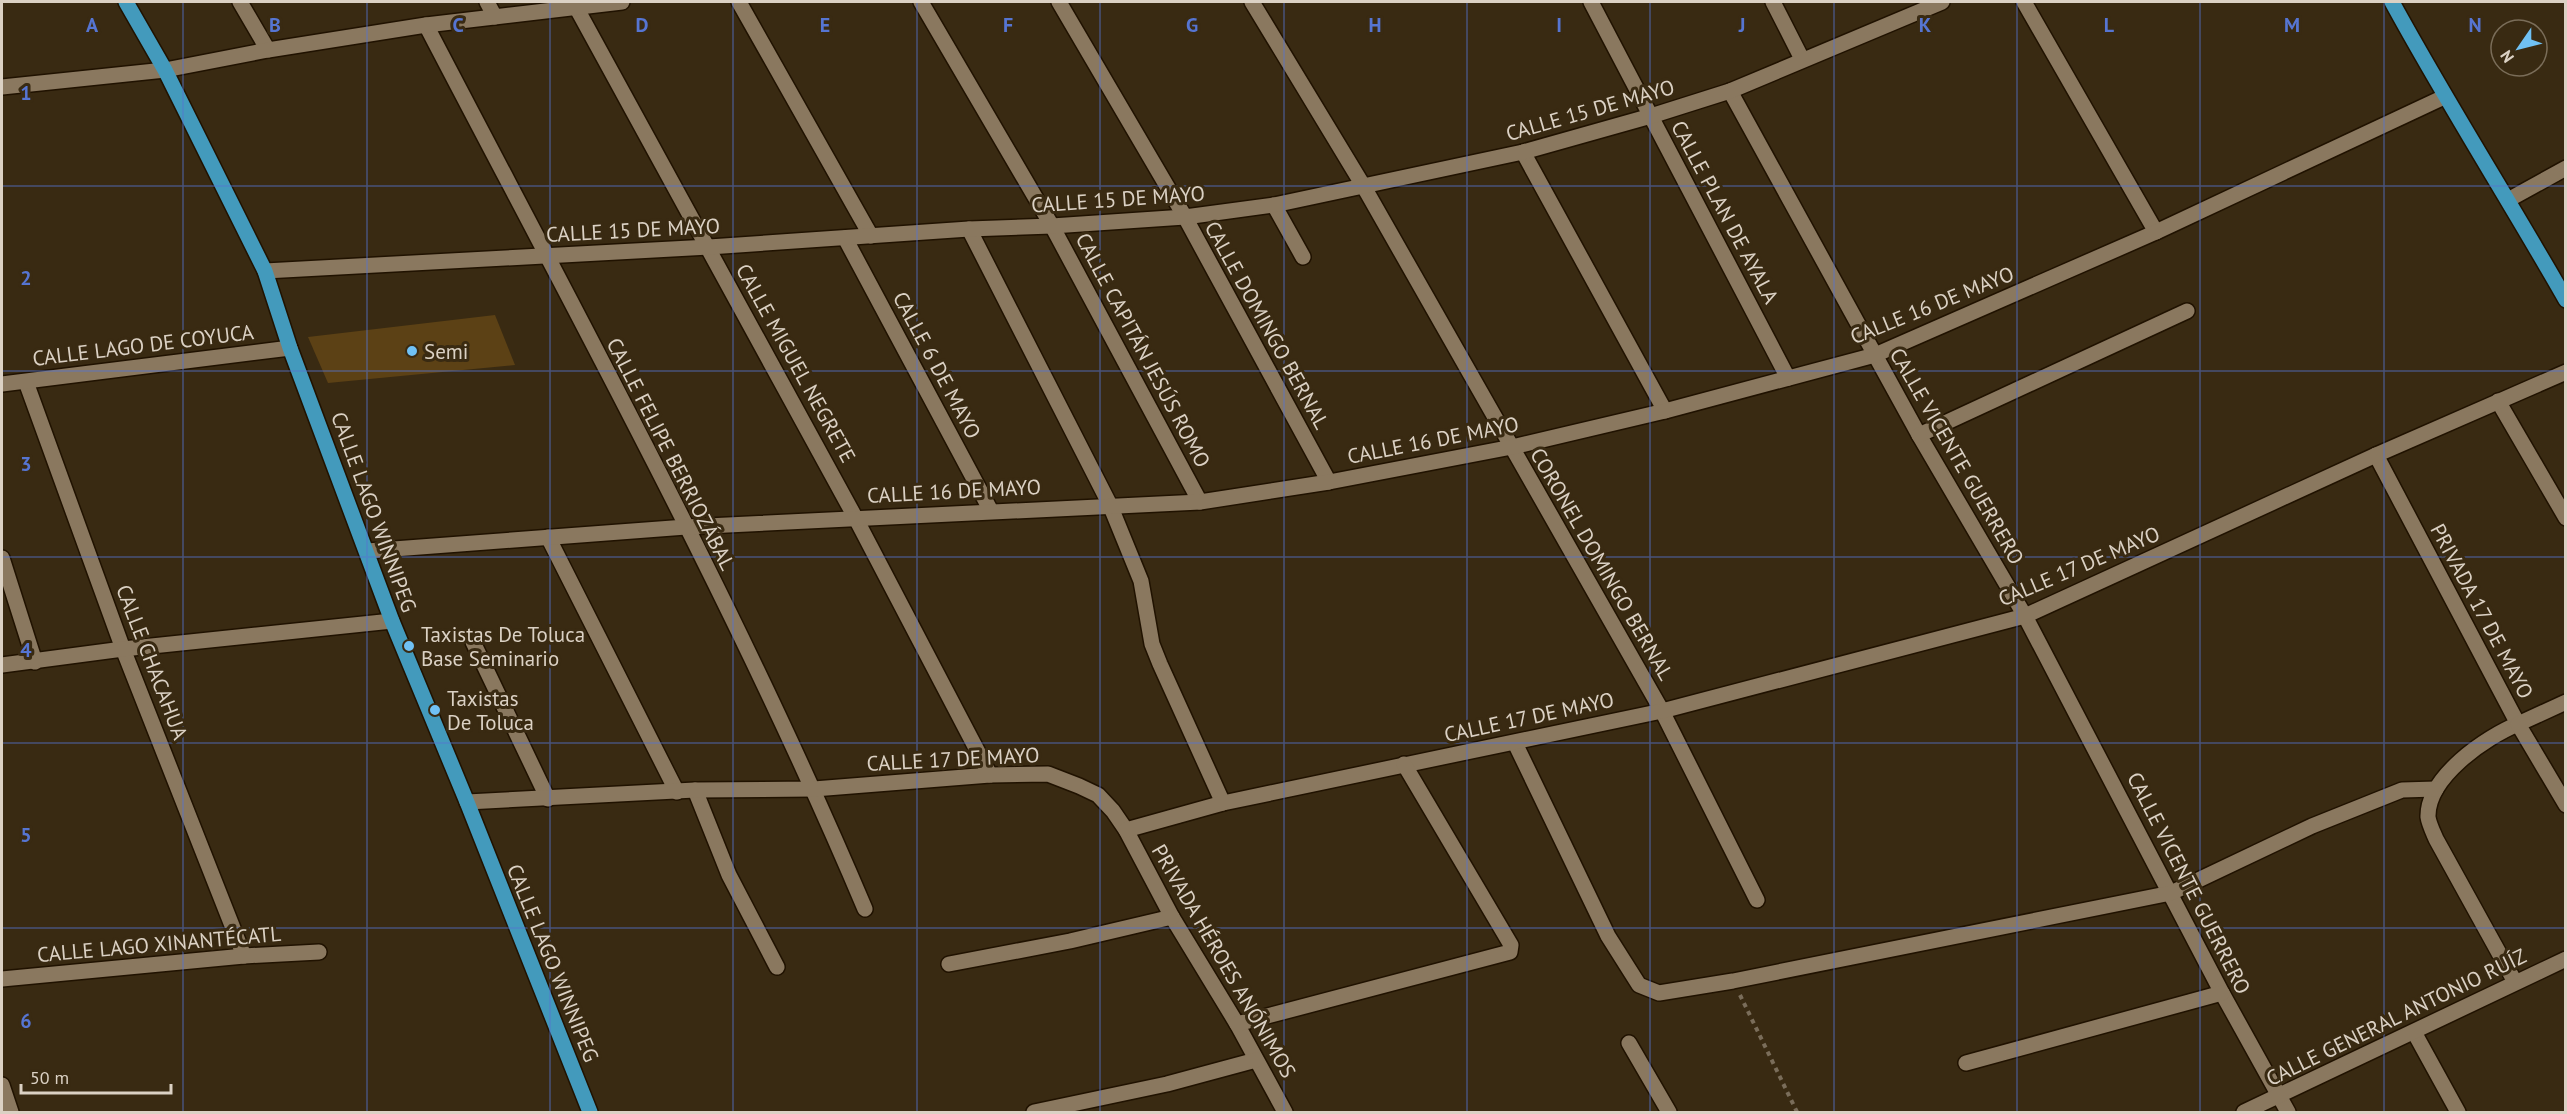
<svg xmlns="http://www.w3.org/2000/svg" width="2567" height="1114" font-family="'PT Sans',sans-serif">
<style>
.green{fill:#5c4115}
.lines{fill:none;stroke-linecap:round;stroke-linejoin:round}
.minor-casing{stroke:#201200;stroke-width:18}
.major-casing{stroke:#201200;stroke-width:18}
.path{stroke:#7a6d5a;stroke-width:4;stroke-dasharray:4.5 4.5;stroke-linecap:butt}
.minor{stroke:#8a785f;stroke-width:15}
.major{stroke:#439abc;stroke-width:15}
.grid{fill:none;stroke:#5675d2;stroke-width:1.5;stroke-opacity:0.55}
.poi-dot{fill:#70c1f4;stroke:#392a12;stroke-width:2}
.labels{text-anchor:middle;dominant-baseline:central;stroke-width:6;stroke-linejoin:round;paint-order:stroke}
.street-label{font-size:21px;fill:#dbd1c4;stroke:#392a12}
.poi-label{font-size:21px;fill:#dbd1c4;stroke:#392a12;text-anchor:start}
.grid-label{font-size:20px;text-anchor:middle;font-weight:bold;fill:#5675d2;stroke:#392a12;stroke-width:6;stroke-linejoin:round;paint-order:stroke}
</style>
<rect width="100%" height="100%" fill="#392a12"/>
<polygon class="green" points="495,315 515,365 328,383 308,337"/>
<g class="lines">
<defs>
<g id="minor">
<polyline points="240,2 268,50"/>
<polyline points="487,2 495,17"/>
<polyline points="739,2 871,236"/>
<polyline points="921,2 1052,226 1200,502"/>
<polyline points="1059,2 1185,217 1329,482"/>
<polyline points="1252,2 1364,187 1662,711 1757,900"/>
<polyline points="1591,2 1788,378"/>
<polyline points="1773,2 1802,59"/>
<polyline points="2024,2 2156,232"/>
<polyline points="576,7 855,517 990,775"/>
<path d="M426,25C578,317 737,606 865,909"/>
<polyline points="2,87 165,70 268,50 426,25 622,2"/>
<polyline points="1730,91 1919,435 2025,616 2222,993 2288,1112"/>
<polyline points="1523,152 1665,411"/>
<polyline points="2508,200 2566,168"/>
<polyline points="1274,205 1303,257"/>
<polyline points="969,229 1110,505 1141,581 1152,644 1160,664 1223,803"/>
<polyline points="845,238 991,511"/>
<polyline points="265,271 709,247 969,229 1052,226 1185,217 1274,205 1523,152 1651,116 1730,91 1942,2"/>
<polyline points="26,382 123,649 244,956"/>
<polyline points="2,384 290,348"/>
<polyline points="2498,401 2566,518"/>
<polyline points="1919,435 2187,311"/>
<path d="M2376,455L2518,724C2486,737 2427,777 2428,817C2429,824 2433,832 2436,839L2515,982"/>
<polyline points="548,537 677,792"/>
<polyline points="367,551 686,527 1200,502 1329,482 1512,447 1665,411 1875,355 2156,232 2444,97"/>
<polyline points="2,558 35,662"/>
<polyline points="473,642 548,799"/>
<polyline points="2,665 123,649 392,621"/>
<polyline points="2566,702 2518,724 2566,805"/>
<polyline points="1515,743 1608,936 1639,985 1659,993 1733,981 2171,893 2312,826 2402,790 2436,789"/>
<polyline points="695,790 729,875 777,967"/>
<polyline points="467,802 695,790 814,789 990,775 1048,774 1079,786 1098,795 1113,811 1126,830 1172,917 1237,1024 1285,1112"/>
<polyline points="1126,830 1223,803 1662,711 2025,616 2376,455 2566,372"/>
<polyline points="949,964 1070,941 1172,917"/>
<polyline points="2,979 244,956 319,952"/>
<polyline points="1237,1024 1510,952 1511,945 1404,764"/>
<polyline points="2414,1032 2458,1112"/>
<polyline points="1629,1043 1669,1112"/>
<polyline points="1966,1063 2222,993"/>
<polyline points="2,1085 11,1112"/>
<polyline points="1034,1112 1167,1084 1256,1060"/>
<polyline points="2244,1112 2566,959"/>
</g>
<g id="major">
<polyline points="126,2 165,70 265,271 290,348 392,621 467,802 590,1112"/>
<path d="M2392,2C2447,103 2509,200 2566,300"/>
</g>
</defs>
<use href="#minor" class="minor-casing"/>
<use href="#major" class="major-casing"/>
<polyline class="path" points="1740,995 1797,1112"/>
<use href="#minor" class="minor"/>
<use href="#major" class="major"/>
</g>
<path class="grid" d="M183,2V1112M367,2V1112M550,2V1112M733,2V1112M917,2V1112M1100,2V1112M1284,2V1112M1467,2V1112M1650,2V1112M1834,2V1112M2017,2V1112M2200,2V1112M2384,2V1112M2,186H2566M2,371H2566M2,557H2566M2,743H2566M2,928H2566"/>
<g class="poi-dot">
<circle cx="412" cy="351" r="6"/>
<circle cx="409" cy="646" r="6"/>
<circle cx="435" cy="710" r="6"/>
</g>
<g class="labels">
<g class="street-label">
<text transform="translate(1590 110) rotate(-16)">CALLE 15 DE MAYO</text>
<text transform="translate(1118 199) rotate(-4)">CALLE 15 DE MAYO</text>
<text transform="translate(1725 212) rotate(62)">CALLE PLAN DE AYALA</text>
<text transform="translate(633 230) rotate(-3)">CALLE 15 DE MAYO</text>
<text transform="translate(1932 305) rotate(-22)">CALLE 16 DE MAYO</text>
<text transform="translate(1267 325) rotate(61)">CALLE DOMINGO BERNAL</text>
<text transform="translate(143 345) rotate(-7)">CALLE LAGO DE COYUCA</text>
<text transform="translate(1143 350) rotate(62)">CALLE CAPITÁN JESÚS ROMO</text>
<text transform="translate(796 363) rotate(61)">CALLE MIGUEL NEGRETE</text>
<text transform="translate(937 365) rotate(62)">CALLE 6 DE MAYO</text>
<text transform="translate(1433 440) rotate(-11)">CALLE 16 DE MAYO</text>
<text transform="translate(671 454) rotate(63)">CALLE FELIPE BERRIOZÁBAL</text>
<text transform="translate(1957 456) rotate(60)">CALLE VICENTE GUERRERO</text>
<text transform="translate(954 491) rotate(-3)">CALLE 16 DE MAYO</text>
<text transform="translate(374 512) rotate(70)">CALLE LAGO WINNIPEG</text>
<text transform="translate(1602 564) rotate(60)">CORONEL DOMINGO BERNAL</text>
<text transform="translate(2079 566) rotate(-23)">CALLE 17 DE MAYO</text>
<text transform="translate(2482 611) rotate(62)">PRIVADA 17 DE MAYO</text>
<text transform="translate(152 662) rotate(69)">CALLE CHACAHUA</text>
<text transform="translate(1529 717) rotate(-12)">CALLE 17 DE MAYO</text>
<text transform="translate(953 759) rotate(-3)">CALLE 17 DE MAYO</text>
<text transform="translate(2189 883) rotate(63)">CALLE VICENTE GUERRERO</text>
<text transform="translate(159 944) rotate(-5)">CALLE LAGO XINANTÉCATL</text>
<text transform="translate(1224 961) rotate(60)">PRIVADA HÉROES ANÓNIMOS</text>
<text transform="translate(553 963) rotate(68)">CALLE LAGO WINNIPEG</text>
<text transform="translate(2396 1017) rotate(-26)">CALLE GENERAL ANTONIO RUÍZ</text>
</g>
<g class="poi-label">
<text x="424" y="351">Semi</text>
<text x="421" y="634">Taxistas De Toluca<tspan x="421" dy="24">Base Seminario</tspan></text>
<text x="447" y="698">Taxistas<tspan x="447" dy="24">De Toluca</tspan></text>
</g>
</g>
<g class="grid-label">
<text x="92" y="32">A</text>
<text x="275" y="32">B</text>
<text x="458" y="32">C</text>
<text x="642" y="32">D</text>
<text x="825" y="32">E</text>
<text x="1008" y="32">F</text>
<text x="1192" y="32">G</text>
<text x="1375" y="32">H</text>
<text x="1559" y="32">I</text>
<text x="1742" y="32">J</text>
<text x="1925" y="32">K</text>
<text x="2109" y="32">L</text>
<text x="2292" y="32">M</text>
<text x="2475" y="32">N</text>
<text x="26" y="100">1</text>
<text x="26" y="285">2</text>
<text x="26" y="471">3</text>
<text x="26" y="657">4</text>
<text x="26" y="842">5</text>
<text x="26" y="1028">6</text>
</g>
<rect width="2567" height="1114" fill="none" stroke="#dbd1c4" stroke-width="6"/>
<g transform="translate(2519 48) rotate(235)"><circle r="28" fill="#392a12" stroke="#7a6d59" stroke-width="1.5"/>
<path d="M0-4.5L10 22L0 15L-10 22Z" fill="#70c1f4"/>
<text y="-9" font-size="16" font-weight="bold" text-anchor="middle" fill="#dbd1c4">N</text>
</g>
<path d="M21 1084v9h150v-9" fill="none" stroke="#dbd1c4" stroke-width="3"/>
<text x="30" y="1084" font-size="18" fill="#dbd1c4" stroke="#392a12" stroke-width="4.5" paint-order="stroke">50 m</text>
</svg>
